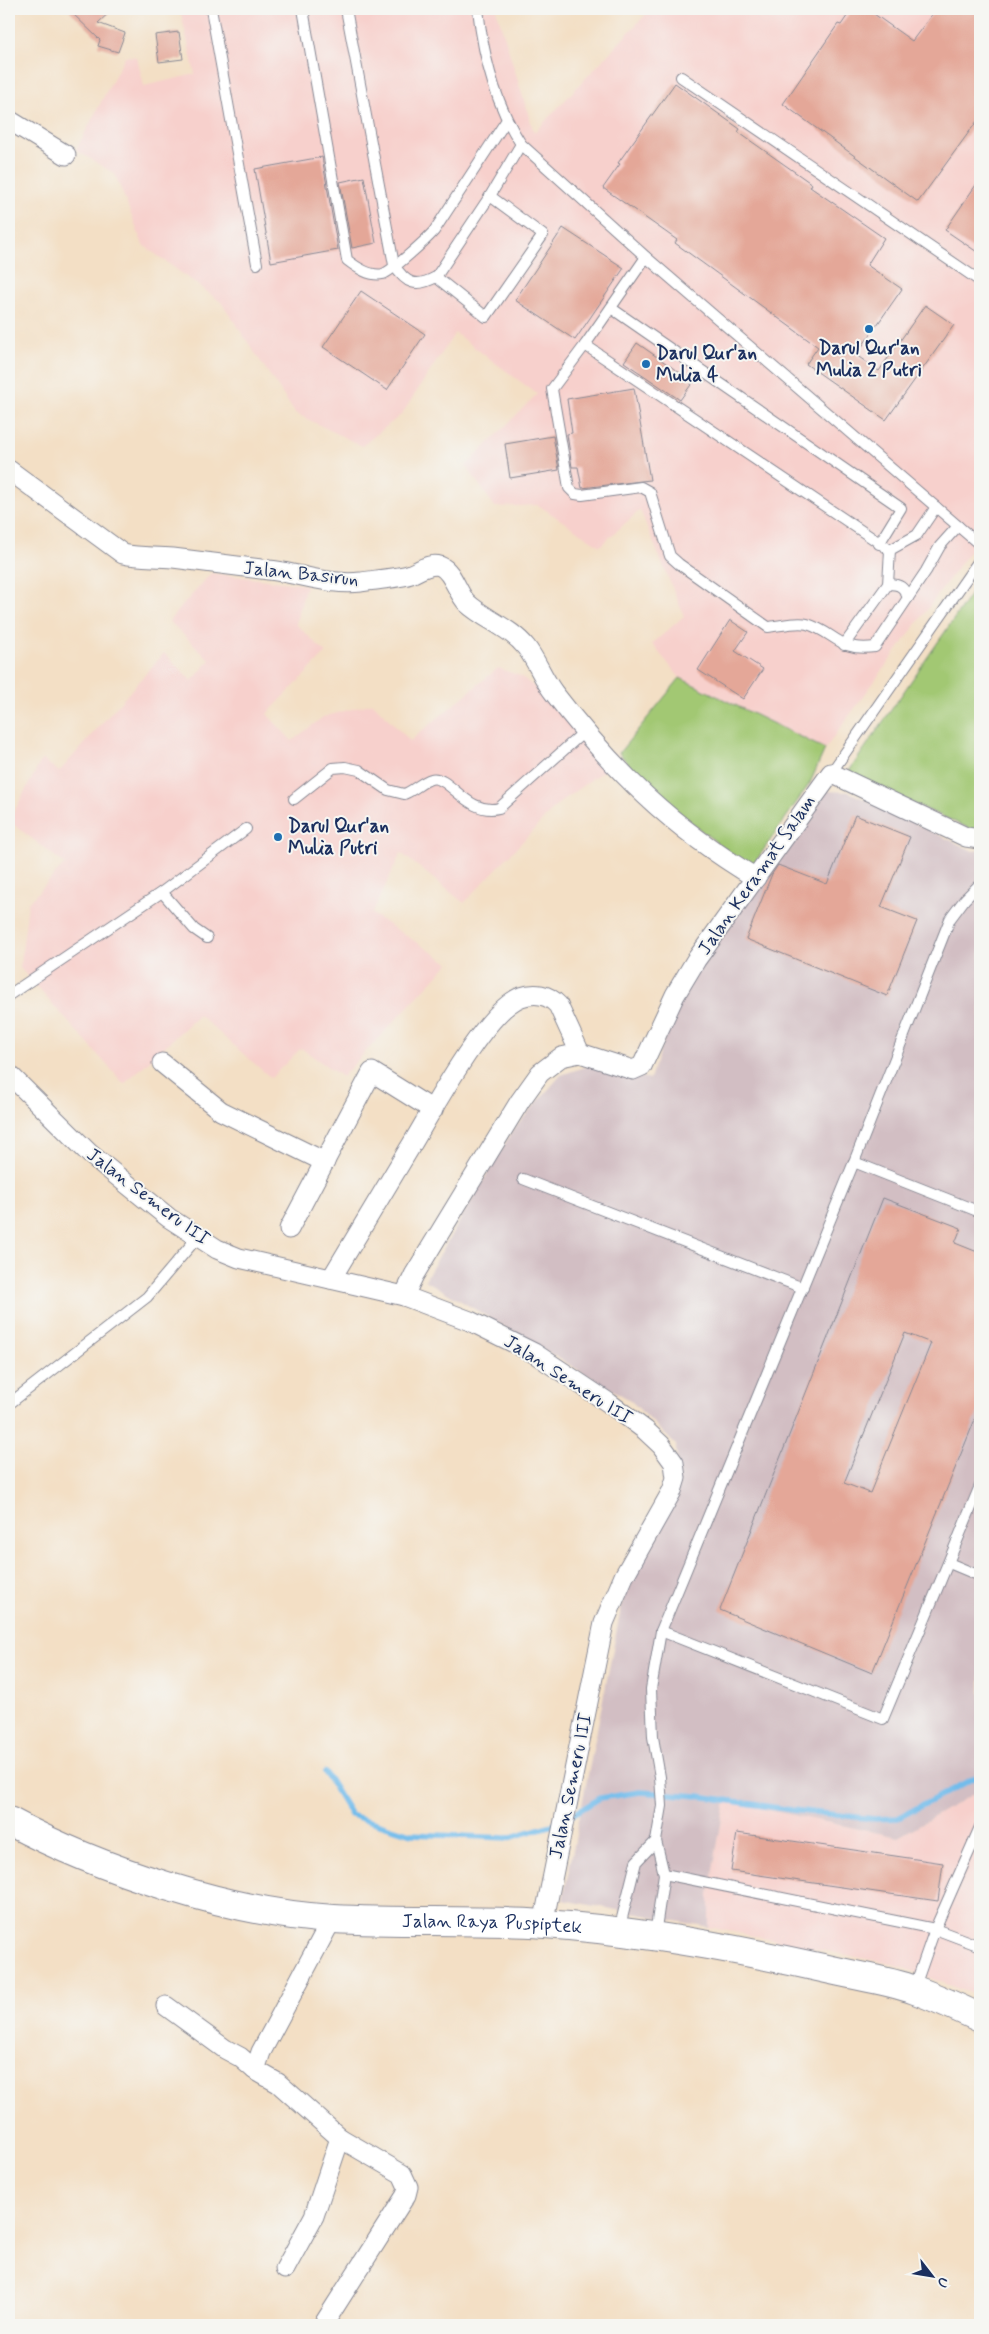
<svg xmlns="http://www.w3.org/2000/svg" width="989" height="2334" font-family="Mynerve,sans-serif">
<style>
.built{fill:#f7d0cc}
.industrial{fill:#d2bec3}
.green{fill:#a2c873;stroke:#5e7c68}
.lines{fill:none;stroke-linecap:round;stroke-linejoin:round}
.stream{stroke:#72bceb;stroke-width:5.5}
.building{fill:#e4a798;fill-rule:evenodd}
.lane-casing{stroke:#878792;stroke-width:12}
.street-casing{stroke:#878792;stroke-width:21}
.primary-casing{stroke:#878792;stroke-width:30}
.lane{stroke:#fff;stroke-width:10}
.street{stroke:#fff;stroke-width:19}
.primary{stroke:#fff;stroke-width:28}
.poi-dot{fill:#1f6fb2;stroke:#f6f6f2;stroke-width:2}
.labels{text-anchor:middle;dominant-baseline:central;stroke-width:4;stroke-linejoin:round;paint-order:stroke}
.poi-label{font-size:19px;font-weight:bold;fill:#1b2f5e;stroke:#f6f6f2;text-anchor:start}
.street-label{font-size:19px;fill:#1b2f5e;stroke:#f6f6f2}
</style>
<rect width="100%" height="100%" fill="#f6f6f2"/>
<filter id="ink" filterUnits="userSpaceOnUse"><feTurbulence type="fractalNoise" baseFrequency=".02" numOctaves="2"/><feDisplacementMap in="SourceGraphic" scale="10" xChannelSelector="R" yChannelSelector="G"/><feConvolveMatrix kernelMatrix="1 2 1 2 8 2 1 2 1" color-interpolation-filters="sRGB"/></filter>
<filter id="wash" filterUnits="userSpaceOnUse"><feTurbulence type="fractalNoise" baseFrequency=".0096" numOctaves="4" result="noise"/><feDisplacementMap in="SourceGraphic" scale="20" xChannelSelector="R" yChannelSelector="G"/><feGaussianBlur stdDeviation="1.12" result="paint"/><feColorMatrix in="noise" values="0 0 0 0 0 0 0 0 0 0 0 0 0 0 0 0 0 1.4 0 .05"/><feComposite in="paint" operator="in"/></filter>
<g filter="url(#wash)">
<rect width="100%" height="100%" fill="#f3dfc5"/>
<g class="built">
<polygon points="180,9 496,9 534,133 651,9 980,9 980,537 825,749 680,678 652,644 684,616 640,510 600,546 538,505 495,507 466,466 537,394 455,333 402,414 362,446 295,413 221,302 143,245 115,174 76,150 125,56 137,57 144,86 195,74"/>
<polygon points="211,573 306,585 296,624 326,653 267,714 292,741 323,717 373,703 410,741 498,668 520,676 548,697 608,767 558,804 464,903 401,853 372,914 449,963 342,1077 301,1048 271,1078 199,1015 124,1084 20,968 28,903 65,864 9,821 42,759 59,772 164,653 192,681 210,660 169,621"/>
<polygon points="980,1790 980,1997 896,1965 709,1927 709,1893 725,1801 898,1837"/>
</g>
<polygon class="industrial" points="825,791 849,792 973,851 980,850 980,1790 898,1837 725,1801 709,1893 709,1927 563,1900 624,1594 678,1482 676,1445 630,1400 425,1280 513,1130 561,1075 590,1065 650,1079 681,991"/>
<g class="green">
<polygon points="980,581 980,829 975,831 847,774"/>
<path d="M680,678L825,749L810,783L751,868C704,833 656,799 619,753Z"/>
</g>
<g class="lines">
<g class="stream">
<polyline points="325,1772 351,1815 411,1834 508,1838 559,1823"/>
<polyline points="569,1817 600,1798 640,1792 699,1796 792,1810 875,1819 898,1818 980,1775"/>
</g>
</g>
<g id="blocks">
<g class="building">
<polygon points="68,9 113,9 98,23 125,33 118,52 98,46 100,40"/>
<polygon points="852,9 867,9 912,41 936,9 980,9 980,117 918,202 783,104 838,24 841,25"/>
<polygon points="179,32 183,59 159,62 155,35"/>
<polygon points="675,83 740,129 738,132 812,184 810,187 884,238 867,265 902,289 856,355 879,371 925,305 954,325 886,420 806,364 818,347 675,243 677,240 603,188 620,164 618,163"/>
<polygon points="322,157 338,250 271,262 255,169"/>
<polygon points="364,177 376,243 352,248 340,182"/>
<polygon points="980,179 980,254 945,230"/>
<polygon points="563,228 624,268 575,340 515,300"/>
<polygon points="361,291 425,334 387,390 323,347"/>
<polygon points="637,343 693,382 680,400 624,362"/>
<polygon points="634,388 650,480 582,488 578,467 572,467 567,434 572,433 567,399"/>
<polygon points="553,436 559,470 510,478 505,444"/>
<polygon points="730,620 748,632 735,651 763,669 743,699 698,670"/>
<polygon points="855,815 910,837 881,907 917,921 887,996 746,939 772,874 778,865 827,884"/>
<path d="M883,1198L961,1228L955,1243L980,1253V1407L872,1673L720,1610ZM905,1333L931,1343L870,1493L844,1483Z"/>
<polygon points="737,1833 943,1863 938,1901 731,1871"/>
</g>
</g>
</g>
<g filter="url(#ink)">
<use href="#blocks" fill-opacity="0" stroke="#878792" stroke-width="1"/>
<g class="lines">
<defs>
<g id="lane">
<polyline points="211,9 257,264"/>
<path d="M303,9L347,260C356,267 370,277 383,274C392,271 426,240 434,231L506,121"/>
<path d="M346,9L394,265C406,284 416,288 436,277L490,196L521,144"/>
<path d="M478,9C483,55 496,105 521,144L646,257L980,545"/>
<polyline points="681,77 980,281"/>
<path d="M646,257L585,345L552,389L569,488L575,494L582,495L641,487L650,492L670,556L679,564L768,627C779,626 797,621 807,624C835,632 838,652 875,647L926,571L940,546L958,526"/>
<polyline points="436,277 486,317 543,235 490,196"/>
<polyline points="611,308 901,508 879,544"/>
<polyline points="585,345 890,550"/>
<path d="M888,584C900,584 904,587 908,598"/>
<polyline points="844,645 888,584 890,550 917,535 936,507"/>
<polyline points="831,773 980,559"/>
<path d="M294,799L333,768L345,767L359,770L388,790L404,794C413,791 423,781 431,779C449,774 467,816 499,808L585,731"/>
<polyline points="162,892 194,929 207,938"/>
<polyline points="9,995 162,892 246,829"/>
<polyline points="854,1162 980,1212"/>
<polyline points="523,1179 803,1288"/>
<polyline points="9,1404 147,1297 197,1238"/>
<polyline points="949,1563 980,1576"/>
<polyline points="661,1631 883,1719 980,1486"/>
<polyline points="656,1841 662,1806 660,1777 653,1737 651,1689 661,1631 854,1162 950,919 965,899 980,884"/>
<polyline points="664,1874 935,1929 980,1946"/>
<polyline points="619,1930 636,1862 656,1841 664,1874 655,1935"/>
<polyline points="914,1989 935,1929 980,1827"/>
</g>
<g id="street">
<polyline points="9,120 66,155"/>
<path d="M9,470L123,554C141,558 155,556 173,558C205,562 237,566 269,570C299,573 330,586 361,582C373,580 401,578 411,574C420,570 430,563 440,566C453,571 457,593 467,603C484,619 511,628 526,647C537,661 543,679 554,693C614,771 672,828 756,878"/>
<polyline points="162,1063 221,1111 325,1162"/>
<polyline points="9,1074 90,1154 169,1218 217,1249 239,1258 404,1296 470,1321 534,1353 609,1403 645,1430 661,1445 674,1463 676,1478 672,1491 624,1576 604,1623 543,1924"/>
<polyline points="289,1229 372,1072 433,1110"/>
<path d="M331,1279C357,1236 383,1192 409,1149C430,1115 485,1010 521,997C535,992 548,994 558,1005L580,1053"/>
<polyline points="404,1296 414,1275 520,1101 540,1073 561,1057 580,1053 633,1070 642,1066 675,995 696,960 831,773 966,837 980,839"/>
<polyline points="166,2006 225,2049 240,2057 255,2070"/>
<polyline points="285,2269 314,2216 340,2138"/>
<polyline points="323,2325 406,2195 408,2187 402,2174 340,2138 278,2083 255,2070 261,2052 332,1919"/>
</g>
<g id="primary">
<path id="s1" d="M9,1821C98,1869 233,1914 334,1919C404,1923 475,1919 545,1924C640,1931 734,1948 827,1969C856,1976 888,1980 915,1990C937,1998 959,2008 980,2018"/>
</g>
</defs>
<use href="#lane" class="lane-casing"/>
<use href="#street" class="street-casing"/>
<use href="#primary" class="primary-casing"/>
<use href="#lane" class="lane"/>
<use href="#street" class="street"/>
<use href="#primary" class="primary"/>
</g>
</g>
<g class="poi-dot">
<circle cx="869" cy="329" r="5"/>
<circle cx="646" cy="364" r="5"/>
<circle cx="278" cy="837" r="5"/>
</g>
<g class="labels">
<g class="poi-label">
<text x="869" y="348" text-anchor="middle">Darul Qur'an<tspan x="869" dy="22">Mulia 2 Putri</tspan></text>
<text x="656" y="353">Darul Qur'an<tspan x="656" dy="22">Mulia 4</tspan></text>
<text x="288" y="826">Darul Qur'an<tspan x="288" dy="22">Mulia Putri</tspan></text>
</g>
<g class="street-label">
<text transform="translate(301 574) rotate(6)">Jalan Basirun</text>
<text transform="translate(757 875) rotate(-55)">Jalan Keramat Salam</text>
<text transform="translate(148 1197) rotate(37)">Jalan Semeru III</text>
<text transform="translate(568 1380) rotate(33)">Jalan Semeru III</text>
<text transform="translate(571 1786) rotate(-78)">Jalan Semeru III</text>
<text stroke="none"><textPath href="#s1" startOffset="500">Jalan Raya Puspiptek</textPath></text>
</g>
</g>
<rect width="989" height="2334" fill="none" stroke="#f6f6f2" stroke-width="30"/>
<g transform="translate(932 2276) rotate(121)" stroke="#f6f6f2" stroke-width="4" paint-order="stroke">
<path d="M0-4L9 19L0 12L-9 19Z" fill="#1b2f5e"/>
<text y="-8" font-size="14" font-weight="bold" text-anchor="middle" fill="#1b2f5e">U</text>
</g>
</svg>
